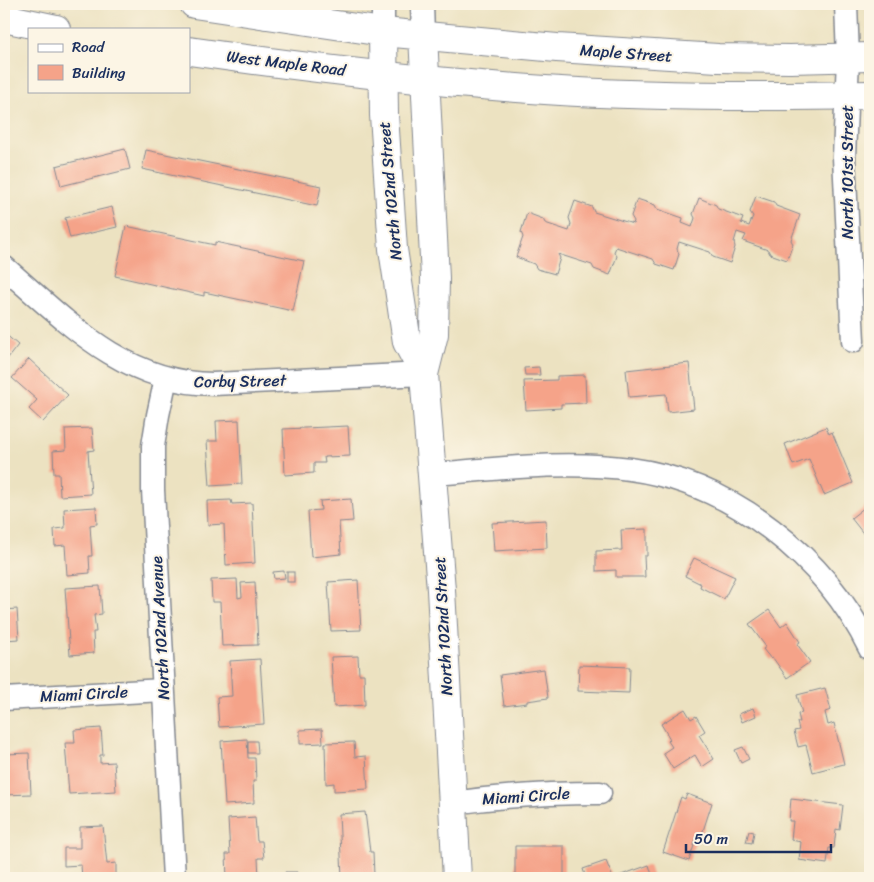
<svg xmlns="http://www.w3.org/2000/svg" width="874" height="882" font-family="Sriracha,sans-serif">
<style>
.building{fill:#f5a389}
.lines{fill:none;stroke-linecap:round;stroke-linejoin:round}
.minor-casing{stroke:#848890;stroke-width:25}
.major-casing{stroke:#848890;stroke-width:30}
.highway-casing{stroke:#848890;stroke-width:30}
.minor{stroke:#fff;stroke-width:22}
.major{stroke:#fff;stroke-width:28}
.highway{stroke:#fff;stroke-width:28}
.labels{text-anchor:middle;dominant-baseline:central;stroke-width:4;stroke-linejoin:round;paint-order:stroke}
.street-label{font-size:16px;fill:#1b2f5e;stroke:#fcf5e5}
</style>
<rect width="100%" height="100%" fill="#fcf5e5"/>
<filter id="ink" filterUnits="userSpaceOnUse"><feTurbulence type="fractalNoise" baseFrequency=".02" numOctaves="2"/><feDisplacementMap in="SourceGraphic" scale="10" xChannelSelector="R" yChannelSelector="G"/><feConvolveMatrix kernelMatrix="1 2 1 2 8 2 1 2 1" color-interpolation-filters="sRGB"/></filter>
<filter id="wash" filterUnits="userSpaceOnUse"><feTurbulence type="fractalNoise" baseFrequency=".0096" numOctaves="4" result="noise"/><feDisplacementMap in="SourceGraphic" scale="20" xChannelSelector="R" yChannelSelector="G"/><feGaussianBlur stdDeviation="1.12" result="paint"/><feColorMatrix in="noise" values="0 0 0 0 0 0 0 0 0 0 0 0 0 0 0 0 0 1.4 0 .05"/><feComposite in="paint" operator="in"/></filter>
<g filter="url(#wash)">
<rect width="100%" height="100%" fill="#ece2c1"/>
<g id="blocks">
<g class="building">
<polygon points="125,149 130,169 61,186 56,166"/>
<polygon points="146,150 321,186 317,206 142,169"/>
<polygon points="756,196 774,202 776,206 800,215 791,240 793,244 787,260 770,254 768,250 743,241 746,235 737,232 734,242 735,247 730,263 713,257 710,252 679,242 677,249 679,254 674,270 656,264 653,259 616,247 614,252 617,256 610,275 594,269 592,265 558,254 560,258 555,274 537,269 534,264 516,257 523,237 521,232 527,213 543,219 545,223 569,231 571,224 569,218 575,201 592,207 594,212 633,224 634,221 631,216 637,199 655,205 657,209 683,218 682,223 692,227 695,218 693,214 699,198 716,205 718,209 743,218 741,223 749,226 753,216 750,212"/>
<polygon points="112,207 117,227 70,238 65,218"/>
<polygon points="126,226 215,245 215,242 304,261 293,311 204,292 204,296 115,276"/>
<polygon points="4,333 18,345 4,363"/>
<polygon points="29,359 68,395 43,422 29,409 37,400 12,378"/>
<polygon points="689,363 694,409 668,412 666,394 629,397 626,370"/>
<polygon points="539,367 540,375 525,375 524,368"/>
<polygon points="585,375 586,403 561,404 561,408 526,410 524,381 557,380 557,376"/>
<polygon points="239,420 242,484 210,486 207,441 217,441 216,421"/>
<polygon points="348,426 350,456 324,457 325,463 314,463 314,473 285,475 283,429"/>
<polygon points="826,427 829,434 832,432 853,483 824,495 809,459 793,465 785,444"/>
<polygon points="92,428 94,450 88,451 91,494 60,496 59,474 54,474 53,451 66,450 65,429"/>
<polygon points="351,499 353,521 339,522 341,554 311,557 308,511 321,510 320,501"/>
<polygon points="231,500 232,504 252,503 255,563 226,565 224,524 208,525 207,501"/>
<polygon points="870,503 870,542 851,518"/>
<polygon points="96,507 97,524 90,525 92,556 89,556 90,573 67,575 65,545 55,546 54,529 65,528 64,509"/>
<polygon points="546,520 547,548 494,551 492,523"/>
<polygon points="647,529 647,556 644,556 645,577 616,577 616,570 596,571 596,551 622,550 621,530"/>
<polygon points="694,558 735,577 724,599 700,587 701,584 685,576"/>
<polygon points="284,571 285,578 274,579 273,572"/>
<rect x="287" y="572" width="7" height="10"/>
<polygon points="237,579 238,598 242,597 241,583 255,582 258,645 222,646 220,602 212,602 211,580"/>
<polygon points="358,580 361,630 331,631 328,582"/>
<polygon points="100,586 102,614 94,615 96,632 93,632 94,653 70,655 65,588"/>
<polygon points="17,609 19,639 4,640 4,610"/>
<polygon points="769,610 781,627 787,622 800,642 797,644 810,662 787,678 773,658 771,659 763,649 766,647 749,624"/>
<polygon points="358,656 359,674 364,674 365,705 334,707 331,657"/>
<polygon points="260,659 264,724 219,727 217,697 232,696 230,661"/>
<polygon points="579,665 630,667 629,693 578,691"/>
<polygon points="544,669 548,698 527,701 527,703 504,706 500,675"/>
<polygon points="825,688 831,710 825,712 828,725 834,723 844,764 813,772 806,745 798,747 794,731 799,730 797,722 800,722 798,714 802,713 797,695"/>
<polygon points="753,708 756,716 742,722 739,714"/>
<polygon points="685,709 691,719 696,716 705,731 699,735 714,759 702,767 695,755 673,769 663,753 672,747 668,741 670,739 661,724"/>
<polygon points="101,728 103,755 100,755 100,763 114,762 116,791 69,794 65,743 75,743 74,730"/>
<polygon points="322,729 323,743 300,744 300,730"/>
<polygon points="247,739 248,758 255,758 256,781 253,781 254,803 225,805 221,741"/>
<polygon points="248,741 257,741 258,753 248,753"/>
<polygon points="354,742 355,757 366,756 368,789 334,791 334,783 326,784 325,743"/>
<polygon points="743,747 749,759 741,763 735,750"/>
<polygon points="29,753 31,794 4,795 4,762 6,762 6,754"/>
<polygon points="687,794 712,803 702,834 698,833 689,861 663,852 681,797 685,799"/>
<polygon points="791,799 843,805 840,830 836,829 834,848 829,848 827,864 799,860 801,842 791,840 793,821 789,821"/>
<polygon points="365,812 370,852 373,852 374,875 342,877 339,814"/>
<polygon points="255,817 257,841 262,841 264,858 258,858 259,878 227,878 226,854 230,854 228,819"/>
<polygon points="103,826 107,864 116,863 116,878 82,878 81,865 64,866 64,848 80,848 80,827"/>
<polygon points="749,831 754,832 752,843 746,842"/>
<polygon points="515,846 564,846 564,876 515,875"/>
<polygon points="606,861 613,878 586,878 583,869"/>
<polygon points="649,865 653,878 613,878"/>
<polygon points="285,872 297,872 297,878 286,878"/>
</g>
</g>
</g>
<g filter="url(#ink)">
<use href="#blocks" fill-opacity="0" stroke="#848890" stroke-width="1"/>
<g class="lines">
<defs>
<g id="minor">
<polyline points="422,4 423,35"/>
<polyline points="846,4 848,58 844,157 853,341"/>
<polyline points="383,32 383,4"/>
<path d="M4,267C66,321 124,383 213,384L424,374"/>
<polyline points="166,378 158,415 153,446 153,490 174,878"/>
<path d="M433,474C497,469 565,460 630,469C733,483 825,557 870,649"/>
<polyline points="4,699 163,690"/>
<path d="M453,803C502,796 550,793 600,793"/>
</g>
<g id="major">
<polyline points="194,4 383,32 557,48 718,58 790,59 870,57"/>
<polyline points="4,18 56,29"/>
<polyline points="383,32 384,115 393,249 407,342 424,374"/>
<polyline points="423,35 435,278 434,334 424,374 441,590 457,878"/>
<path d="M189,51C307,68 426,82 545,90C653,97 762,97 870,95"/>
</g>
<polyline id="highway" points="223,4 267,15"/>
</defs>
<use href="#minor" class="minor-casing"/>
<use href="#major" class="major-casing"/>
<use href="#highway" class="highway-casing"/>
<use href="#minor" class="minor"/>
<use href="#major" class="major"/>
<use href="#highway" class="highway"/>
</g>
</g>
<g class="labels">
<g class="street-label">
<text transform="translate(626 53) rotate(4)">Maple Street</text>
<text transform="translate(286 63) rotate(7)">West Maple Road</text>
<text transform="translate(847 172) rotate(-90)">North 101st Street</text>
<text transform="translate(390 191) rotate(-95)">North 102nd Street</text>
<text transform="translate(240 381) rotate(-1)">Corby Street</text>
<text transform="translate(443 626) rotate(-93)">North 102nd Street</text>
<text transform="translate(160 628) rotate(-93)">North 102nd Avenue</text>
<text transform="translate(84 694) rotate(-3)">Miami Circle</text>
<text transform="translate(526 796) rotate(-4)">Miami Circle</text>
</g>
</g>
<rect width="874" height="882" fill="none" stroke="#fcf5e5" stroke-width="20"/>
<rect x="28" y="28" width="162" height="65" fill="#fcf5e5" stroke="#a2a6af"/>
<rect x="38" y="44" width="25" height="8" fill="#ffffff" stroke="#a2a6af"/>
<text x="72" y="52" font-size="15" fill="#1b2f5e">Road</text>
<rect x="38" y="65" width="25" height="15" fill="#f5a389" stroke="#a2a6af"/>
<text x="72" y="78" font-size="15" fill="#1b2f5e">Building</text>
<path d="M686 844v8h145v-8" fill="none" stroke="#1b2f5e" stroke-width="2.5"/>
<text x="694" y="844" font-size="15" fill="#1b2f5e" stroke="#fcf5e5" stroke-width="4" paint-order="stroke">50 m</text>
</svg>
